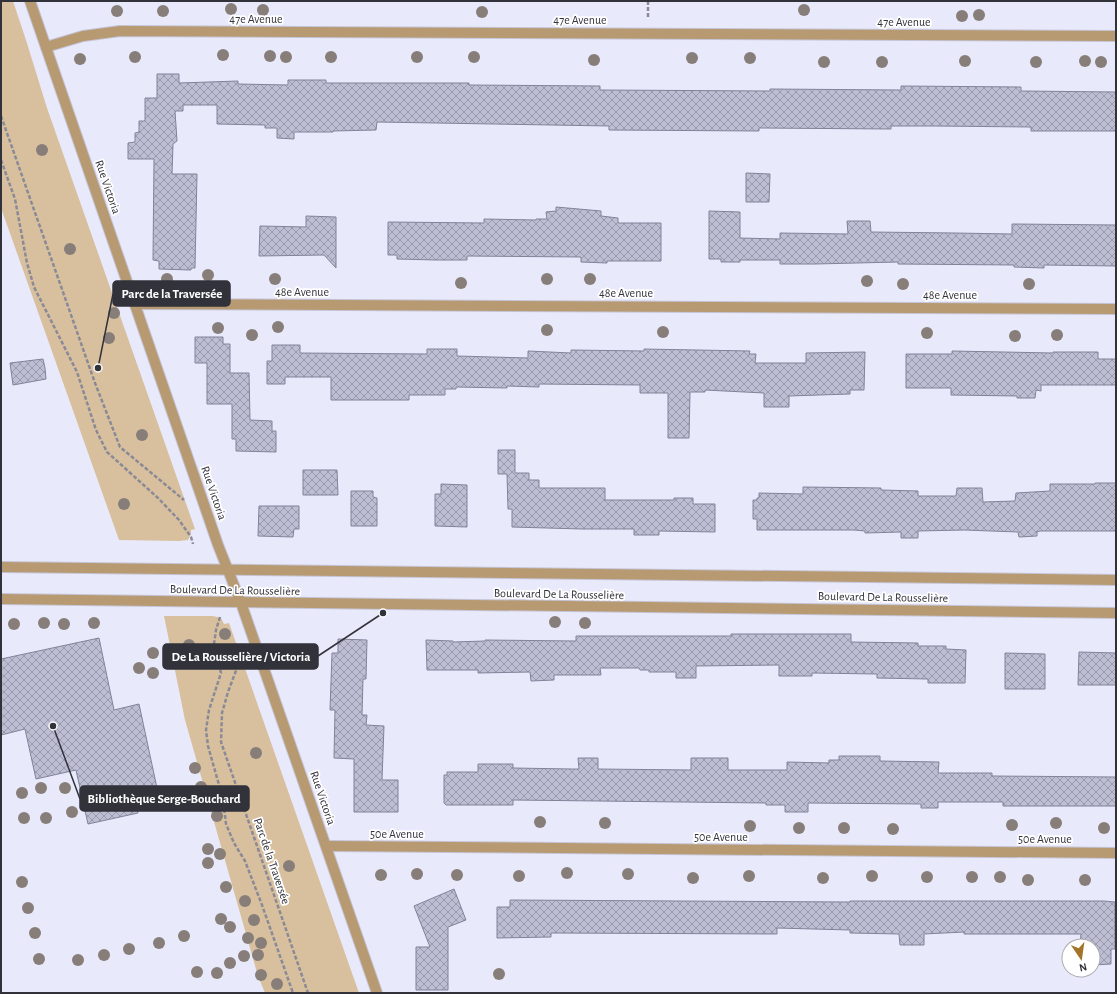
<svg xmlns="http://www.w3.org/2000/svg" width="1117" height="994" font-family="'Alegreya Sans',sans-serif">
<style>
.green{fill:#d8c09e}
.building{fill:url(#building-cross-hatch);stroke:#828298}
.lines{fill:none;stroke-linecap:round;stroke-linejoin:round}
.minor-casing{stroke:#c4c4d5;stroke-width:12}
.path{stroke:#8a8a97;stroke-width:2.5;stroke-dasharray:4 2;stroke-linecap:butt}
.minor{stroke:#b79a71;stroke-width:10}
.tree{fill:#877e79}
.labels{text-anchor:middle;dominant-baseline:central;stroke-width:3.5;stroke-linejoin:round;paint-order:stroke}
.street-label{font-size:12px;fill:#32323b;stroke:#fff}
.leader{fill:none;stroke:#32323b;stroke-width:1.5}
.callout-dot{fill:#32323b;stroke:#fff;stroke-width:1.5}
.callout{fill:#32323b;stroke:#32323b;stroke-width:1.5}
.callout-label{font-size:13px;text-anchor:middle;font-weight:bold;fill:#fff}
</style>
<defs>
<pattern id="building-cross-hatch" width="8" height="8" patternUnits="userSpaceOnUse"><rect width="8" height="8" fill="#bdbdd4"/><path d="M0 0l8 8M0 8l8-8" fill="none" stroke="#9a9aad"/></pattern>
</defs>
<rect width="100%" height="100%" fill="#e9e9fc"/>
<g class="green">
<polygon points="1,1 13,1 26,40 47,108 195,529 191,530 191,534 188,540 179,541 119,540 1,208"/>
<polygon points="164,616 213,616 221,618 224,624 229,623 359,993 265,993 258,976 185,720"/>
</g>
<g class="building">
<polygon points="157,74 179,74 179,83 238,81 238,84 288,85 288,80 326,80 326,83 469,83 469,85 600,86 600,90 770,91 770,89 901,90 901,86 1021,87 1021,91 1116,92 1116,131 1031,131 1031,127 934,126 891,126 891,129 759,128 759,131 609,130 609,126 377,122 376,130 333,131 333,132 294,132 294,139 277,138 277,128 265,128 265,125 217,124 217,105 183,105 183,111 175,111 177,141 173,144 172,174 197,174 195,268 191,268 191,270 159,269 159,261 153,260 154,159 128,159 128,143 135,142 135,133 139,132 139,121 145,121 145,98 157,98"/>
<polygon points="746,173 770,174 769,202 746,202"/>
<polygon points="556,207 601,211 601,216 618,218 618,223 661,223 661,261 607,261 607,263 581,262 581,257 467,256 467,260 436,260 397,259 397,255 388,255 388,222 484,223 484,219 536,220 536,219 547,219 546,212 556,211"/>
<polygon points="709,211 740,212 740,238 780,239 780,233 848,234 847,221 870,221 871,232 955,233 1012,234 1012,224 1116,225 1116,266 1044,265 1044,268 1014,267 1014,265 898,264 898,262 815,264 780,264 780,260 740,260 740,262 721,262 721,259 709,259"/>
<polygon points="306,216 336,217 336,268 324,255 259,256 260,226 306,227"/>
<polygon points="195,337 223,337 223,344 230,344 230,373 249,373 250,420 272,421 272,431 276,431 276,452 236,451 236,439 232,439 232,404 207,404 207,363 195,363"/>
<polygon points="272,345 300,345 300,353 427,354 427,349 457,349 457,356 528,358 528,351 571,353 571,350 644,351 644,349 750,351 749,354 756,354 755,363 806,363 806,353 865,352 864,390 850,390 850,394 789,396 789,407 764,407 764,393 705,390 705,392 690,392 689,438 668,438 668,393 640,393 640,385 539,384 539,387 507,386 507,388 456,387 456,389 445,389 445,395 409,395 409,400 331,400 331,377 285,377 285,384 267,384 267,361 272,361"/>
<polygon points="952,351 1053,353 1053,352 1098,352 1098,359 1116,359 1116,385 1041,385 1041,391 1036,390 1035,398 1017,398 1017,396 951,395 951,388 906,388 906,354 952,354"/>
<polygon points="43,359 45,368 46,379 13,385 10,363"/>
<polygon points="498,450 515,450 515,473 529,473 529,480 539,480 539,488 605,488 605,500 674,500 674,498 693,498 693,504 715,504 715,532 659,531 659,535 634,535 634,529 582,529 512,527 512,509 508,509 507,474 498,474"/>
<polygon points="303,470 337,470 338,495 303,495"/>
<polygon points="1095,483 1116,483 1116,531 1040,531 1037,532 1037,536 1019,537 1018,532 964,530 918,531 918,538 901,538 901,532 865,533 865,531 854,530 757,530 757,519 753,519 753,500 757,500 757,498 759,498 759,493 803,494 803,487 881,488 881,490 918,491 918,496 956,496 957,488 982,488 983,502 1015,501 1016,493 1050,491 1050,484 1095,484"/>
<polygon points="441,484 467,485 467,527 435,526 435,494 441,494"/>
<polygon points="351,491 373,491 373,497 377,498 377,526 351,526"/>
<polygon points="259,506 299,506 299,529 294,529 293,537 258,536"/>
<polygon points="731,634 851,634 851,642 918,643 918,646 946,646 946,649 966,650 965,683 928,683 928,679 877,678 877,674 812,673 812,676 779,676 779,665 696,666 696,678 676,678 676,672 649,672 649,670 640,670 639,668 600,668 601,675 554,675 554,680 531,681 530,672 478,673 478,670 427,670 426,640 453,641 453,642 485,641 485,640 576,641 576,636 731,636"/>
<polygon points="99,638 114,710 139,704 157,788 134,793 138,813 88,824 76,770 36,779 25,729 1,735 1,659"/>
<polygon points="338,639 367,640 366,679 363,679 362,715 367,715 366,725 384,726 382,780 398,780 398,812 354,812 354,759 334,758 335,710 330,710 332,653 338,653"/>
<polygon points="1079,652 1116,653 1116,685 1078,685"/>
<polygon points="1005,653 1045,654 1045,689 1005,689"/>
<polygon points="839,756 880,756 880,761 939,762 938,773 992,773 992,776 1116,777 1116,806 1003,806 1003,802 938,802 938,808 921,808 921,804 808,803 808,812 785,812 785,805 766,805 766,803 513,800 513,805 446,805 444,803 444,775 447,775 447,772 478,772 478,764 513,764 513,768 572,769 579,769 578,758 598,758 598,769 691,770 691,758 728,758 728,770 787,770 787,762 829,763 829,760 839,760"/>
<polygon points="454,889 466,920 448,927 448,990 416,990 416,947 430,947 414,906"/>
<polygon points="510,900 850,902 850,901 1104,901 1115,902 1115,949 1111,949 1111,964 1093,965 1093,946 1080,946 1081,934 964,934 964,932 924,934 924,945 900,945 899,934 850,933 850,930 777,928 777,934 551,933 551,937 497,938 497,907 510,907"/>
</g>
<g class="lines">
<defs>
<g id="minor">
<polyline points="30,1 218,545 241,603 377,993"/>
<polyline points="46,47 83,36 120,31 1116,36"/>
<polyline points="135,304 1116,309"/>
<polyline points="1,567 1116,580"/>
<polyline points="1,599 1116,613"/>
<polyline points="327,846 1116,853"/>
</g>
</defs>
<use href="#minor" class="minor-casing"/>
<g class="path">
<polyline points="648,1 648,17"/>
<polyline points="1,116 95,383 120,447 184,500"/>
<polyline points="1,160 15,199 27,263 34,287 77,372 96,430 107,452 158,498 179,520 191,537 193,544"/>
<polyline points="220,617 216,630 214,644 221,673 209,710 206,730 208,746 223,799 226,824 234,843 245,861 262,905 293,993"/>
<polyline points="240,653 237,668 228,692 222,713 221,742 308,993"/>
</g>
<use href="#minor" class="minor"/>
</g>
<g class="tree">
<circle cx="231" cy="9" r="6"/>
<circle cx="263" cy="10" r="6"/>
<circle cx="804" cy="10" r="6"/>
<circle cx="117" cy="11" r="6"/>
<circle cx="163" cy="11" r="6"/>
<circle cx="482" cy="12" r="6"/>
<circle cx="979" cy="15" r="6"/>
<circle cx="962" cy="16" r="6"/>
<circle cx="223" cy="55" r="6"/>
<circle cx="270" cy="56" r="6"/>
<circle cx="135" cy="57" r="6"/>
<circle cx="286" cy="57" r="6"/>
<circle cx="331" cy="57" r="6"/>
<circle cx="417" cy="57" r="6"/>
<circle cx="474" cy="57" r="6"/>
<circle cx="692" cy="58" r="6"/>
<circle cx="750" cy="58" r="6"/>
<circle cx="80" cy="59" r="6"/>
<circle cx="594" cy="60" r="6"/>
<circle cx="965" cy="61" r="6"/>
<circle cx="1085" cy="61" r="6"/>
<circle cx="824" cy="62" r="6"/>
<circle cx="882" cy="62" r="6"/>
<circle cx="1036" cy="62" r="6"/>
<circle cx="1101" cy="62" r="6"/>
<circle cx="42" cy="150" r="6"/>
<circle cx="70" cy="249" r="6"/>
<circle cx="208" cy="275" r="6"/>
<circle cx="167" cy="279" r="6"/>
<circle cx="275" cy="279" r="6"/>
<circle cx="547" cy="279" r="6"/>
<circle cx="590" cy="279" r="6"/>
<circle cx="867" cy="281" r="6"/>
<circle cx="461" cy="283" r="6"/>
<circle cx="903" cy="284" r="6"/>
<circle cx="1029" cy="284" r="6"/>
<circle cx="114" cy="313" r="6"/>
<circle cx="278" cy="327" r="6"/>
<circle cx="218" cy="328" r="6"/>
<circle cx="547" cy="330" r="6"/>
<circle cx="663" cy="332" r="6"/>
<circle cx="927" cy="333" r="6"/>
<circle cx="252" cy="335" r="6"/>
<circle cx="1057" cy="335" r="6"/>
<circle cx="1015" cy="336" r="6"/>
<circle cx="109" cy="338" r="6"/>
<circle cx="142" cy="435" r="6"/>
<circle cx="124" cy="504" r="6"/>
<circle cx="555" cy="622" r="6"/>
<circle cx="44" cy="623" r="6"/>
<circle cx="94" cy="623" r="6"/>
<circle cx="585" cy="623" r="6"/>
<circle cx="14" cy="624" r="6"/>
<circle cx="64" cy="624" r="6"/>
<circle cx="225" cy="634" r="6"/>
<circle cx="189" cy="645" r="6"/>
<circle cx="153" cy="653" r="6"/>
<circle cx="139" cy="668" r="6"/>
<circle cx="153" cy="673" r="6"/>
<circle cx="256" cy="753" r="6"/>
<circle cx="195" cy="768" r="6"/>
<circle cx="201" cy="787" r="6"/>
<circle cx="41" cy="788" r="6"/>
<circle cx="65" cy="788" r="6"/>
<circle cx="22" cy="793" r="6"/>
<circle cx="72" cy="812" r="6"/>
<circle cx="217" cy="816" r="6"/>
<circle cx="24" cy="818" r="6"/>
<circle cx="46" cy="818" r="6"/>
<circle cx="540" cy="822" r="6"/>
<circle cx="605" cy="823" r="6"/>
<circle cx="1056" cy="823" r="6"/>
<circle cx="1012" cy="825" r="6"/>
<circle cx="750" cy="826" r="6"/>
<circle cx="799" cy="828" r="6"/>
<circle cx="844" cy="828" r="6"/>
<circle cx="1104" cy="828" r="6"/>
<circle cx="893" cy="829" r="6"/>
<circle cx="208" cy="849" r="6"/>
<circle cx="220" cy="854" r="6"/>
<circle cx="208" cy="863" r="6"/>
<circle cx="289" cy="866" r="6"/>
<circle cx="567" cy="873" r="6"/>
<circle cx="417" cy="874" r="6"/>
<circle cx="628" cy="874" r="6"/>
<circle cx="381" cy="875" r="6"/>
<circle cx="457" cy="875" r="6"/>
<circle cx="519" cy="876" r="6"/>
<circle cx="749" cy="876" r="6"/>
<circle cx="872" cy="876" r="6"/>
<circle cx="927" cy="877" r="6"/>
<circle cx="972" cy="877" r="6"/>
<circle cx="1000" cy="877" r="6"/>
<circle cx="693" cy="878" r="6"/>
<circle cx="823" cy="878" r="6"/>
<circle cx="1028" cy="880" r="6"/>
<circle cx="1085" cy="880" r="6"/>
<circle cx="22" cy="882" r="6"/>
<circle cx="226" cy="887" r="6"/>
<circle cx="245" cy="901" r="6"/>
<circle cx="28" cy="908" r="6"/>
<circle cx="221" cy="919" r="6"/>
<circle cx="254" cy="920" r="6"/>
<circle cx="230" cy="927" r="6"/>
<circle cx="35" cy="933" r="6"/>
<circle cx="184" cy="936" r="6"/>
<circle cx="248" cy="938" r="6"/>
<circle cx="159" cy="943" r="6"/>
<circle cx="261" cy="943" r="6"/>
<circle cx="129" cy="949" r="6"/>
<circle cx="104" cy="955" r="6"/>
<circle cx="258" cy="955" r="6"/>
<circle cx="244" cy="956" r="6"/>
<circle cx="39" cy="959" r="6"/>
<circle cx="78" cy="960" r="6"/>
<circle cx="230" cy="963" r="6"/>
<circle cx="197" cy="972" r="6"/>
<circle cx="217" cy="973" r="6"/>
<circle cx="499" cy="974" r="6"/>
<circle cx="261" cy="975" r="6"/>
<circle cx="277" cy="984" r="6"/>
</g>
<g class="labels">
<g class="street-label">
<text x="256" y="19">47e Avenue</text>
<text x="580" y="20">47e Avenue</text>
<text x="904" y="22">47e Avenue</text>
<text transform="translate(108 187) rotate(71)">Rue Victoria</text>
<text x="302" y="292">48e Avenue</text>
<text x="626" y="293">48e Avenue</text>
<text x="950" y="295">48e Avenue</text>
<text transform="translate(214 493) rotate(71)">Rue Victoria</text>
<text transform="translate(235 590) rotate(1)">Boulevard De La Rousselière</text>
<text transform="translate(559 594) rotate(1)">Boulevard De La Rousselière</text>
<text transform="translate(883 597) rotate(1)">Boulevard De La Rousselière</text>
<text transform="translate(323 798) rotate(71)">Rue Victoria</text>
<text x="397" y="834">50e Avenue</text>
<text x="721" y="837">50e Avenue</text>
<text x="1045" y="839">50e Avenue</text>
<text transform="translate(272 861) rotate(71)">Parc de la Traversée</text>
</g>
</g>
<path class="leader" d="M98 368L113 294M383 613L318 656M53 726L80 799"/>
<g class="callout-dot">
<circle cx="98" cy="368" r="4"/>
<circle cx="383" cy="613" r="4"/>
<circle cx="53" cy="726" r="4"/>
</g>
<g class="callout">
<rect x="113" y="281" width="117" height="25" rx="4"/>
<rect x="163" y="644" width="155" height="25" rx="4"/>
<rect x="80" y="786" width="169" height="25" rx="4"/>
</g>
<g class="callout-label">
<text x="172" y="298">Parc de la Traversée</text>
<text x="241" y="661">De La Rousselière / Victoria</text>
<text x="164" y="803">Bibliothèque Serge-Bouchard</text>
</g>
<rect width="1117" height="994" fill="none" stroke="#32323b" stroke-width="4"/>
<g transform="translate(1081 958) rotate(167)"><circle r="19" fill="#ffffff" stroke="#adadb1"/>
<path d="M0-3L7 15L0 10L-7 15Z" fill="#a37427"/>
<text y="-6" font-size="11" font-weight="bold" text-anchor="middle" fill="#32323b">N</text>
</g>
</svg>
